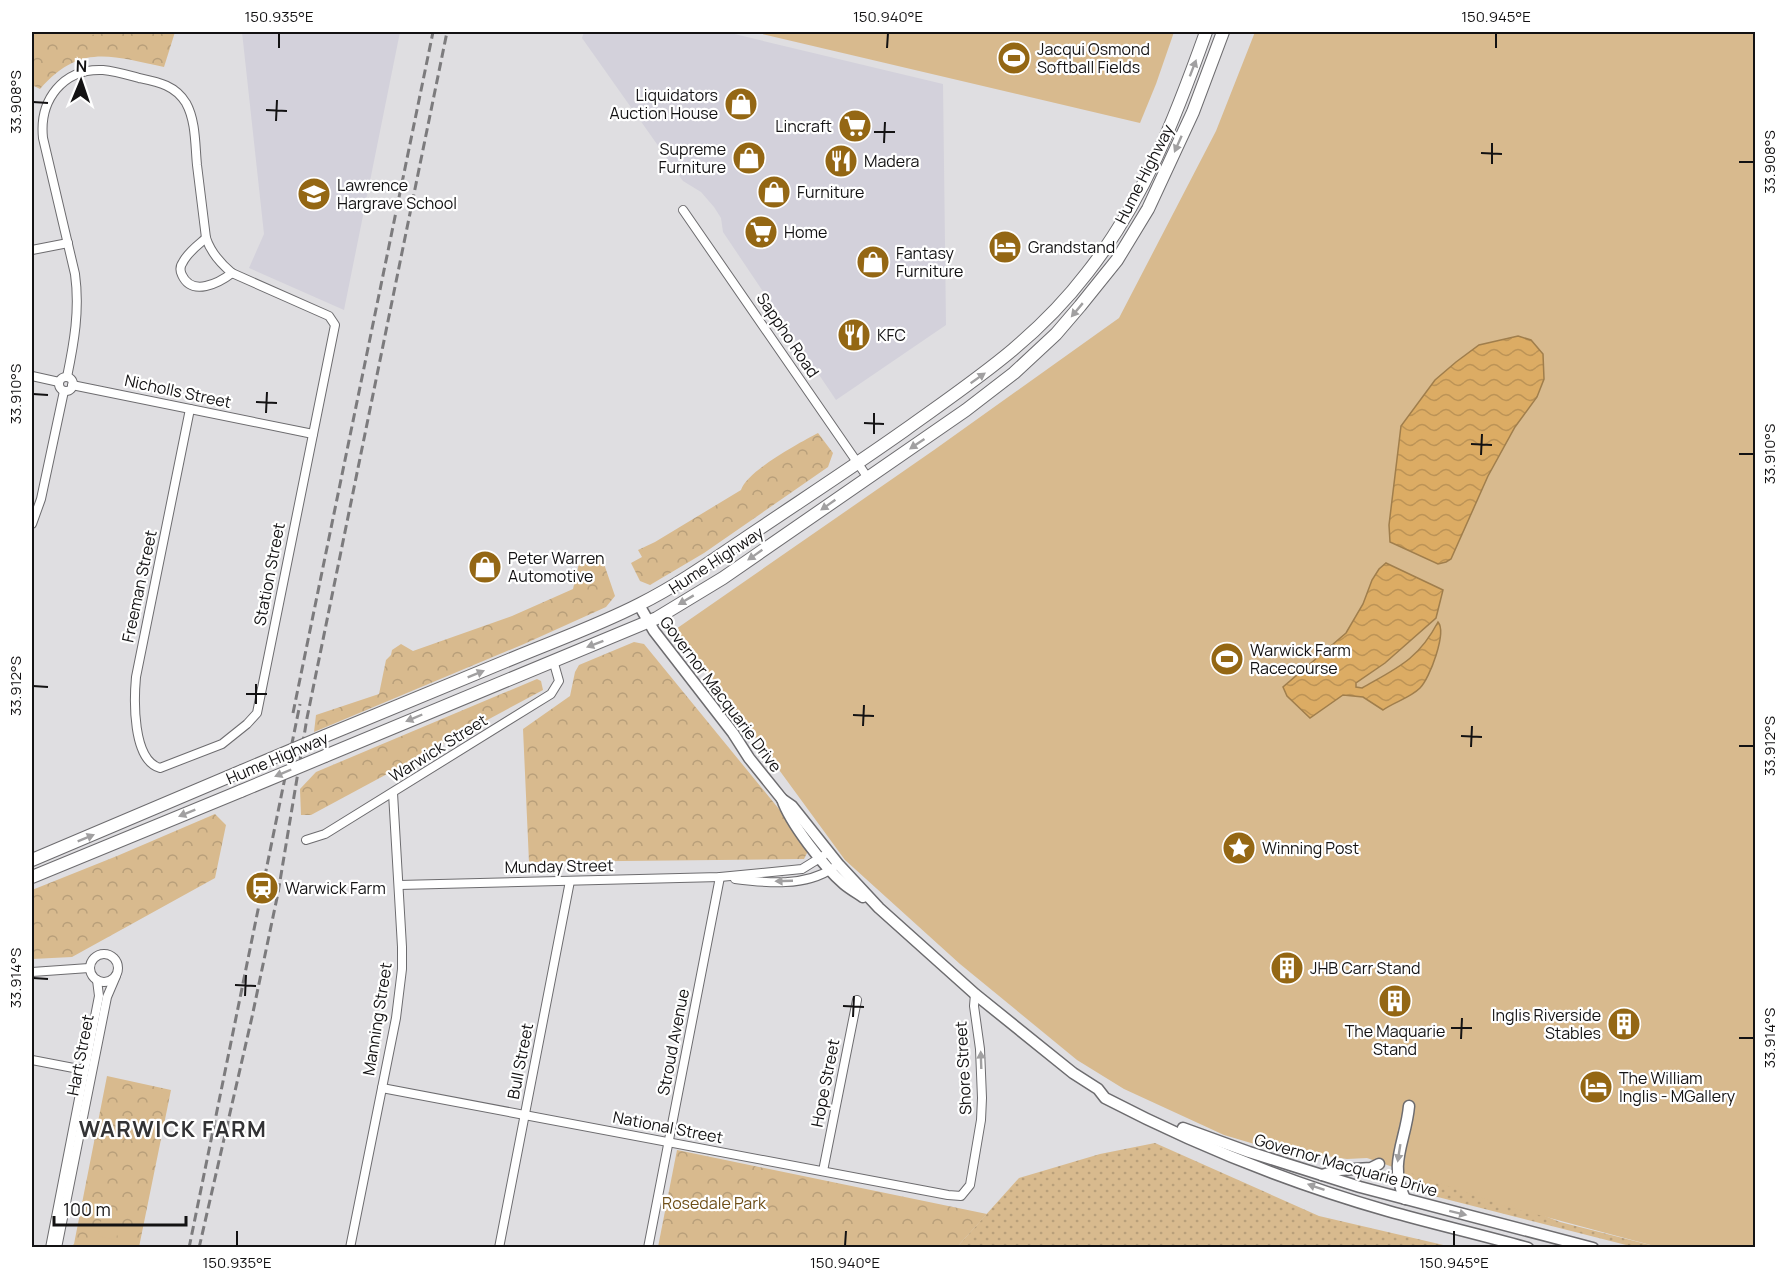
<svg xmlns="http://www.w3.org/2000/svg" width="1787" height="1279" font-family="Manrope,sans-serif">
<style>
.built{fill:#d3d1db}
.grass{fill:url(#grass-dots)}
.park{fill:url(#park-crowns)}
.pitch{fill:#d8ba8e}
.water{fill:url(#water-waves);stroke:#a07e4c;stroke-width:1.5}
.lines{fill:none;stroke-linecap:round;stroke-linejoin:round}
.minor-casing{stroke:#6d6c6f;stroke-width:10}
.major-casing{stroke:#6d6c6f;stroke-width:13}
.highway-casing{stroke:#6d6c6f;stroke-width:14}
.minor{stroke:#fff;stroke-width:8}
.major{stroke:#fff;stroke-width:10}
.highway{stroke:#fff;stroke-width:12}
.rail{stroke:#7c7b7d;stroke-width:3;stroke-dasharray:9 4.5;stroke-linecap:butt}
.highway-bridge-casing{stroke:#6d6c6f;stroke-width:14;stroke-linecap:butt}
.highway-bridge{stroke:#fff;stroke-width:12}
.oneway{fill:#a1a0a1}
.ticks{fill:none;stroke:#131213;stroke-width:2}
.labels{text-anchor:middle;dominant-baseline:central;stroke-width:4.5;stroke-linejoin:round;paint-order:stroke}
.poi-label{font-size:16px;fill:#131213;stroke:#fff;text-anchor:start}
.street-label{font-size:16px;fill:#131213;stroke:#fff}
.park-label{font-size:16px;fill:#6e4e17;stroke:#fff}
.district-label{font-size:22px;font-weight:bold;letter-spacing:1.5px;fill:#333335;stroke:#fff}
.neatline{fill:none;stroke:#131213;stroke-width:2}
.ticks-label{font-size:15px;text-anchor:middle;fill:#131213}
</style>
<defs>
<pattern id="grass-dots" width="8" height="8" patternUnits="userSpaceOnUse" patternTransform="scale(1.5)"><rect width="8" height="8" fill="#d8ba8e"/><path d="M2 2h.1M6 6h.1" fill="none" stroke="#b89f7a" stroke-width="1.8" stroke-linecap="round"/></pattern>
<pattern id="park-crowns" width="20" height="18" patternUnits="userSpaceOnUse" patternTransform="scale(1.5)"><rect width="20" height="18" fill="#d8ba8e"/><path d="M2 6a3 3 0 1 1 6 0M12 15a3 3 0 1 1 6 0" fill="none" stroke="#b89f7a"/></pattern>
<pattern id="water-waves" width="16" height="10" patternUnits="userSpaceOnUse" patternTransform="scale(1.5)"><rect width="16" height="10" fill="#dcac64"/><path d="M0 5q4-4 8 0t8 0" fill="none" stroke="#bc9356"/></pattern>
</defs>
<rect width="100%" height="100%" fill="#dfdee1"/>
<g class="built">
<polygon points="242,32 400,32 344,310 249,268 264,234"/>
<polygon points="584,32 726,32 943,84 946,325 836,400 723,232 721,218 714,207 701,192 683,181 582,38"/>
</g>
<g class="grass">
<polygon points="1155,1143 1319,1216 1452,1247 957,1247 1019,1178 1100,1154"/>
<polygon points="1402,1160 1560,1222 1658,1247 1634,1247 1422,1193 1416,1190 1407,1180 1404,1179"/>
</g>
<g class="park">
<path d="M32,32H175L164,67C111,56 80,43 40,89L32,85Z"/>
<path d="M818,433L833,453L828,467L704,553L650,585L640,581L631,563L642,557L638,550L655,542L741,490C747,471 799,443 818,433Z"/>
<polygon points="588,554 603,561 615,596 606,607 524,644 314,732 316,715 379,694 386,660 391,655 392,650 401,644 413,651 512,616 573,589 581,555"/>
<polygon points="634,642 644,644 810,847 804,859 529,862 523,729 570,696 575,672 579,665"/>
<polygon points="537,679 541,681 543,690 311,815 301,815 300,789 316,772"/>
<polygon points="215,814 226,825 215,878 72,957 32,959 32,890 117,856"/>
<polygon points="107,1076 171,1090 139,1247 70,1248 74,1244"/>
<polygon points="677,1150 987,1214 957,1247 658,1247"/>
</g>
<g class="pitch">
<polygon points="32,32 131,32 32,39"/>
<polygon points="754,32 1174,32 1156,84 1140,123"/>
<polygon points="1255,32 1755,32 1755,1247 1658,1247 1505,1206 1367,1158 1347,1159 1268,1148 1224,1135 1124,1089 1077,1060 960,964 845,860 676,629 934,450 1119,318 1216,131"/>
<polygon points="102,1217 120,1220 116,1240 98,1236"/>
</g>
<g class="water">
<polygon points="1518,336 1531,340 1543,354 1544,379 1537,397 1515,427 1488,476 1451,559 1446,562 1438,564 1390,542 1389,525 1401,426 1435,380 1456,362 1479,345"/>
<path d="M1386,563L1443,590L1436,618L1385,663L1356,683V687L1362,688C1397,668 1418,660 1438,622C1447,632 1430,678 1420,688C1410,698 1394,702 1383,710L1363,697L1343,695L1310,718L1287,696L1283,687L1346,633L1363,604L1372,580L1379,569Z"/>
</g>
<g class="lines">
<defs>
<g id="minor">
<polyline points="683,210 868,478"/>
<path d="M206,238C198,245 188,252 183,262C180,266 180,271 182,275C192,297 219,283 232,273"/>
<polyline points="32,250 68,243"/>
<polyline points="32,376 59,382"/>
<path d="M67,377C74,343 80,310 75,274L43,138C39,100 63,68 103,70C115,71 128,75 139,78C158,82 175,85 186,103C196,121 195,145 197,165C200,190 203,214 206,238C211,253 220,263 232,273L329,316L335,325L257,713L247,724L222,744L160,768C132,760 134,699 136,677L190,409"/>
<circle cx="66" cy="384" r="7"/>
<polyline points="72,385 313,434"/>
<polyline points="32,524 41,499 64,391"/>
<polyline points="306,840 325,834 551,694 559,681 553,660"/>
<path d="M735,879C767,883 805,887 833,868"/>
<polyline points="399,885 720,877 802,869 823,856"/>
<circle cx="104" cy="968" r="14"/>
<polyline points="32,972 89,968"/>
<polyline points="32,1060 84,1070"/>
<polyline points="382,1088 948,1195 961,1196 970,1185 981,1120 982,1098 980,1049 974,1006 975,994"/>
<polyline points="823,1171 857,1000"/>
<polyline points="50,1248 99,996 97,980"/>
<polyline points="57,1248 107,997 116,976"/>
<polyline points="350,1248 396,1018 402,969 402,947 393,793"/>
<polyline points="499,1248 570,881"/>
<polyline points="648,1248 720,877"/>
</g>
<g id="major">
<path d="M639,605L654,631L733,733L749,758L782,799L792,806L839,865L879,908L975,994L1073,1073L1098,1089L1105,1098C1195,1145 1290,1183 1388,1211C1434,1224 1482,1235 1528,1248"/>
<path d="M782,799C790,823 824,867 844,884C850,889 857,893 863,897"/>
<polyline points="1183,1128 1249,1152 1360,1187 1593,1248"/>
<polyline points="1322,1175 1339,1170 1371,1168 1379,1164"/>
<path d="M1405,1199C1388,1163 1406,1141 1409,1106"/>
</g>
<g id="highway">
<path d="M325,736C390,709 455,682 521,655C560,639 601,624 640,604C682,583 720,555 759,529C808,496 857,464 905,430C973,381 1035,341 1087,273C1143,202 1176,116 1206,32"/>
<polyline points="325,756 657,618 723,578 966,410 1014,373 1056,334 1080,306 1117,260 1148,209 1193,112 1223,32"/>
<polyline points="32,860 242,771"/>
<polyline points="32,877 241,791"/>
</g>
</defs>
<use href="#minor" class="minor-casing"/>
<use href="#major" class="major-casing"/>
<use href="#highway" class="highway-casing"/>
<use href="#minor" class="minor"/>
<use href="#major" class="major"/>
<use href="#highway" class="highway"/>
<g class="rail">
<polyline points="293,713 433,32"/>
<polyline points="189,1248 300,704"/>
<polyline points="199,1248 252,1017 278,893 307,718 447,32"/>
</g>
<defs>
<g id="highway-bridge">
<polyline points="242,771 325,736"/>
<polyline points="241,791 325,756"/>
</g>
</defs>
<use href="#highway-bridge" class="highway-bridge-casing"/>
<use href="#highway-bridge" class="highway-bridge"/>
</g>
<defs><path id="oneway-solid" d="M-6-.8H1V-3.2L6.5 0L1 3.2V.8H-6Z" transform="scale(1.5)"/></defs>
<g class="oneway">
<use href="#oneway-solid" transform="translate(1193 68) rotate(-69)"/>
<use href="#oneway-solid" transform="translate(1178 144) rotate(114)"/>
<use href="#oneway-solid" transform="translate(1077 310) rotate(130)"/>
<use href="#oneway-solid" transform="translate(978 378) rotate(-35)"/>
<use href="#oneway-solid" transform="translate(917 444) rotate(146)"/>
<use href="#oneway-solid" transform="translate(828 505) rotate(145)"/>
<use href="#oneway-solid" transform="translate(755 555) rotate(145)"/>
<use href="#oneway-solid" transform="translate(686 600) rotate(149)"/>
<use href="#oneway-solid" transform="translate(595 644) rotate(159)"/>
<use href="#oneway-solid" transform="translate(476 674) rotate(-22)"/>
<use href="#oneway-solid" transform="translate(414 718) rotate(157)"/>
<use href="#oneway-solid" transform="translate(283 773) rotate(157)"/>
<use href="#oneway-solid" transform="translate(187 813) rotate(158)"/>
<use href="#oneway-solid" transform="translate(86 838) rotate(-22)"/>
<use href="#oneway-solid" transform="translate(784 881) rotate(178)"/>
<use href="#oneway-solid" transform="translate(981 1060) rotate(-92)"/>
<use href="#oneway-solid" transform="translate(1399 1153) rotate(99)"/>
<use href="#oneway-solid" transform="translate(1316 1187) rotate(-161)"/>
<use href="#oneway-solid" transform="translate(1458 1213) rotate(14)"/>
</g>
<path class="ticks" d="M279,48V33M887,48L888,33M1496,48V33M33,102L48,103M266,110L287,111M276,121L277,100M874,132H895M884,143L885,122M1481,153L1502,154M1739,162H1754M1492,164V143M33,394L48,395M256,402L277,403M266,413L267,392M864,423L884,424M874,434V413M1471,444L1492,445M1739,454H1754M1481,455L1482,434M33,686L48,687M246,694H267M256,704V684M853,715L874,716M863,726L864,705M1461,736L1482,737M1739,746H1754M1471,747L1472,726M33,978L48,979M235,985L256,986M245,996L246,975M843,1006L864,1007M853,1017L854,996M1451,1028H1472M1739,1038H1754M1461,1039L1462,1018M237,1246V1231M845,1246L846,1231M1454,1246V1231"/>
<defs>
<symbol id="stadium-disc" viewBox="-11 -11 22 22"><circle r="9.5" fill="#946714" stroke="#fff"/><path d="M0-5a6.5 5 0 1 0 0 10a6.5 5 0 1 0 0-10ZM-3.5-1.8h7v3.6h-7Z" fill="#fff"/></symbol>
<symbol id="shop-disc" viewBox="-11 -11 22 22"><circle r="9.5" fill="#946714" stroke="#fff"/><path d="M-5-2.5h2.3a2.7 3.5 0 0 1 5.4 0H5L5.5 6h-11ZM-1.5-2.5h3a1.5 2.3 0 0 0-3 0Z" fill="#fff"/></symbol>
<symbol id="supermarket-disc" viewBox="-11 -11 22 22"><circle r="9.5" fill="#946714" stroke="#fff"/><path d="M-6-5.5h2.5l.6 2H6L4.5 2H-2.5L-4.4-4H-6ZM-1.5 3.2a1.3 1.3 0 1 0 .1 0ZM3 3.2a1.3 1.3 0 1 0 .1 0Z" fill="#fff"/></symbol>
<symbol id="restaurant-disc" viewBox="-11 -11 22 22"><circle r="9.5" fill="#946714" stroke="#fff"/><path d="M-5-6h1v4h1v-4h1v4h1v-4h1v5L-1.5 .5V6h-2V.5L-5-1ZM5-6V6H3V1.5H1.5Q1.5-4 5-6Z" fill="#fff"/></symbol>
<symbol id="school-disc" viewBox="-11 -11 22 22"><circle r="9.5" fill="#946714" stroke="#fff"/><path d="M0-5L7-2L0 1L-7-2ZM-4 1L0 2.5L4 1V4Q0 6-4 4Z" fill="#fff"/></symbol>
<symbol id="hotel-disc" viewBox="-11 -11 22 22"><circle r="9.5" fill="#946714" stroke="#fff"/><path d="M-6-4.5h1.5V1H6V5H4.5V3h-9V5H-6ZM-4 0a1.8 1.8 0 1 1 3.6 0ZM.5 0V-2.5h3Q6-2.5 6 0Z" fill="#fff"/></symbol>
<symbol id="sight-disc" viewBox="-11 -11 22 22"><circle r="9.5" fill="#946714" stroke="#fff"/><path d="M0-6L1.8-2.2L6-1.7L2.9 1.2L3.7 5.4L0 3.3L-3.7 5.4L-2.9 1.2L-6-1.7L-1.8-2.2Z" fill="#fff"/></symbol>
<symbol id="station-disc" viewBox="-11 -11 22 22"><circle r="9.5" fill="#946714" stroke="#fff"/><path d="M-3-6H3Q5-6 5-4V2Q5 4 3 4L4.5 6H3L1.5 4h-3L-3 6H-4.5L-3 4Q-5 4-5 2V-4Q-5-6-3-6ZM-3.5-4v3h7v-3ZM-3.5 1v1.5H-2V1ZM2 1v1.5H3.5V1Z" fill="#fff"/></symbol>
<symbol id="building-disc" viewBox="-11 -11 22 22"><circle r="9.5" fill="#946714" stroke="#fff"/><path d="M-4-6H4V6H1V3H-1V6H-4ZM-2.5-4.3h1.7v1.8h-1.7ZM.8-4.3h1.7v1.8H.8ZM-2.5-1h1.7V.8h-1.7ZM.8-1h1.7V.8H.8Z" fill="#fff"/></symbol>
</defs>
<g fill-rule="evenodd">
<use href="#stadium-disc" x="995" y="39" width="38" height="38"/>
<use href="#shop-disc" x="722" y="85" width="38" height="38"/>
<use href="#supermarket-disc" x="836" y="107" width="38" height="38"/>
<use href="#shop-disc" x="730" y="139" width="38" height="38"/>
<use href="#restaurant-disc" x="822" y="142" width="38" height="38"/>
<use href="#shop-disc" x="755" y="173" width="38" height="38"/>
<use href="#school-disc" x="295" y="175" width="38" height="38"/>
<use href="#supermarket-disc" x="742" y="213" width="38" height="38"/>
<use href="#hotel-disc" x="986" y="228" width="38" height="38"/>
<use href="#shop-disc" x="854" y="243" width="38" height="38"/>
<use href="#restaurant-disc" x="835" y="316" width="38" height="38"/>
<use href="#shop-disc" x="466" y="548" width="38" height="38"/>
<use href="#stadium-disc" x="1208" y="640" width="38" height="38"/>
<use href="#sight-disc" x="1220" y="829" width="38" height="38"/>
<use href="#station-disc" x="243" y="869" width="38" height="38"/>
<use href="#building-disc" x="1268" y="949" width="38" height="38"/>
<use href="#building-disc" x="1376" y="982" width="38" height="38"/>
<use href="#building-disc" x="1605" y="1005" width="38" height="38"/>
<use href="#hotel-disc" x="1577" y="1068" width="38" height="38"/>
</g>
<g class="labels">
<g class="poi-label">
<text x="1037" y="49">Jacqui Osmond<tspan x="1037" dy="18">Softball Fields</tspan></text>
<text x="718" y="95" text-anchor="end">Liquidators<tspan x="718" dy="18">Auction House</tspan></text>
<text x="832" y="126" text-anchor="end">Lincraft</text>
<text x="726" y="149" text-anchor="end">Supreme<tspan x="726" dy="18">Furniture</tspan></text>
<text x="864" y="161">Madera</text>
<text x="337" y="185">Lawrence<tspan x="337" dy="18">Hargrave School</tspan></text>
<text x="797" y="192">Furniture</text>
<text x="784" y="232">Home</text>
<text x="1028" y="247">Grandstand</text>
<text x="896" y="253">Fantasy<tspan x="896" dy="18">Furniture</tspan></text>
<text x="877" y="335">KFC</text>
<text x="508" y="558">Peter Warren<tspan x="508" dy="18">Automotive</tspan></text>
<text x="1250" y="650">Warwick Farm<tspan x="1250" dy="18">Racecourse</tspan></text>
<text x="1262" y="848">Winning Post</text>
<text x="285" y="888">Warwick Farm</text>
<text x="1310" y="968">JHB Carr Stand</text>
<text x="1601" y="1015" text-anchor="end">Inglis Riverside<tspan x="1601" dy="18">Stables</tspan></text>
<text x="1395" y="1031" text-anchor="middle">The Maquarie<tspan x="1395" dy="18">Stand</tspan></text>
<text x="1619" y="1078">The William<tspan x="1619" dy="18">Inglis - MGallery</tspan></text>
</g>
<g class="street-label">
<text transform="translate(1144 174) rotate(-63)">Hume Highway</text>
<text transform="translate(788 335) rotate(56)">Sappho Road</text>
<text transform="translate(178 391) rotate(12)">Nicholls Street</text>
<text transform="translate(716 560) rotate(-33)">Hume Highway</text>
<text transform="translate(269 574) rotate(-79)">Station Street</text>
<text transform="translate(139 586) rotate(-78)">Freeman Street</text>
<text transform="translate(721 694) rotate(53)">Governor Macquarie Drive</text>
<text transform="translate(438 748) rotate(-32)">Warwick Street</text>
<text transform="translate(277 758) rotate(-23)">Hume Highway</text>
<text transform="translate(559 866) rotate(-1)">Munday Street</text>
<text transform="translate(377 1019) rotate(-81)">Manning Street</text>
<text transform="translate(673 1042) rotate(-79)">Stroud Avenue</text>
<text transform="translate(80 1055) rotate(-79)">Hart Street</text>
<text transform="translate(520 1061) rotate(-79)">Bull Street</text>
<text transform="translate(963 1068) rotate(-93)">Shore Street</text>
<text transform="translate(825 1083) rotate(-79)">Hope Street</text>
<text transform="translate(668 1127) rotate(11)">National Street</text>
<text transform="translate(1346 1165) rotate(16)">Governor Macquarie Drive</text>
</g>
<g class="park-label">
<text x="714" y="1203">Rosedale Park</text>
</g>
<g class="district-label">
<text x="173" y="1129">WARWICK FARM</text>
</g>
</g>
<rect width="1787" height="1279" fill="none" stroke="#ffffff" stroke-width="66"/>
<g transform="translate(81 81) rotate(2)" stroke="#ffffff" stroke-width="4.5" paint-order="stroke">
<path d="M0-4.5L10 22L0 15L-10 22Z" fill="#131213"/>
<text y="-9" font-size="16" font-weight="bold" text-anchor="middle" fill="#131213">N</text>
</g>
<path d="M54 1216v9h132v-9" fill="none" stroke="#131213" stroke-width="3"/>
<text x="63" y="1216" font-size="18" fill="#131213" stroke="#ffffff" stroke-width="4.5" paint-order="stroke">100 m</text>
<rect x="33" y="33" width="1721" height="1213" class="neatline"/>
<g class="ticks-label">
<text x="279" y="22">150.935°E</text>
<text x="888" y="22">150.940°E</text>
<text x="1496" y="22">150.945°E</text>
<text transform="translate(16 102) rotate(-90)" y="5">33.908°S</text>
<text transform="translate(1770 162) rotate(-90)" y="5">33.908°S</text>
<text transform="translate(16 394) rotate(-90)" y="5">33.910°S</text>
<text transform="translate(1770 454) rotate(-90)" y="5">33.910°S</text>
<text transform="translate(16 686) rotate(-90)" y="5">33.912°S</text>
<text transform="translate(1770 746) rotate(-90)" y="5">33.912°S</text>
<text transform="translate(16 978) rotate(-90)" y="5">33.914°S</text>
<text transform="translate(1770 1038) rotate(-90)" y="5">33.914°S</text>
<text x="237" y="1268">150.935°E</text>
<text x="845" y="1268">150.940°E</text>
<text x="1454" y="1268">150.945°E</text>
</g>
</svg>
